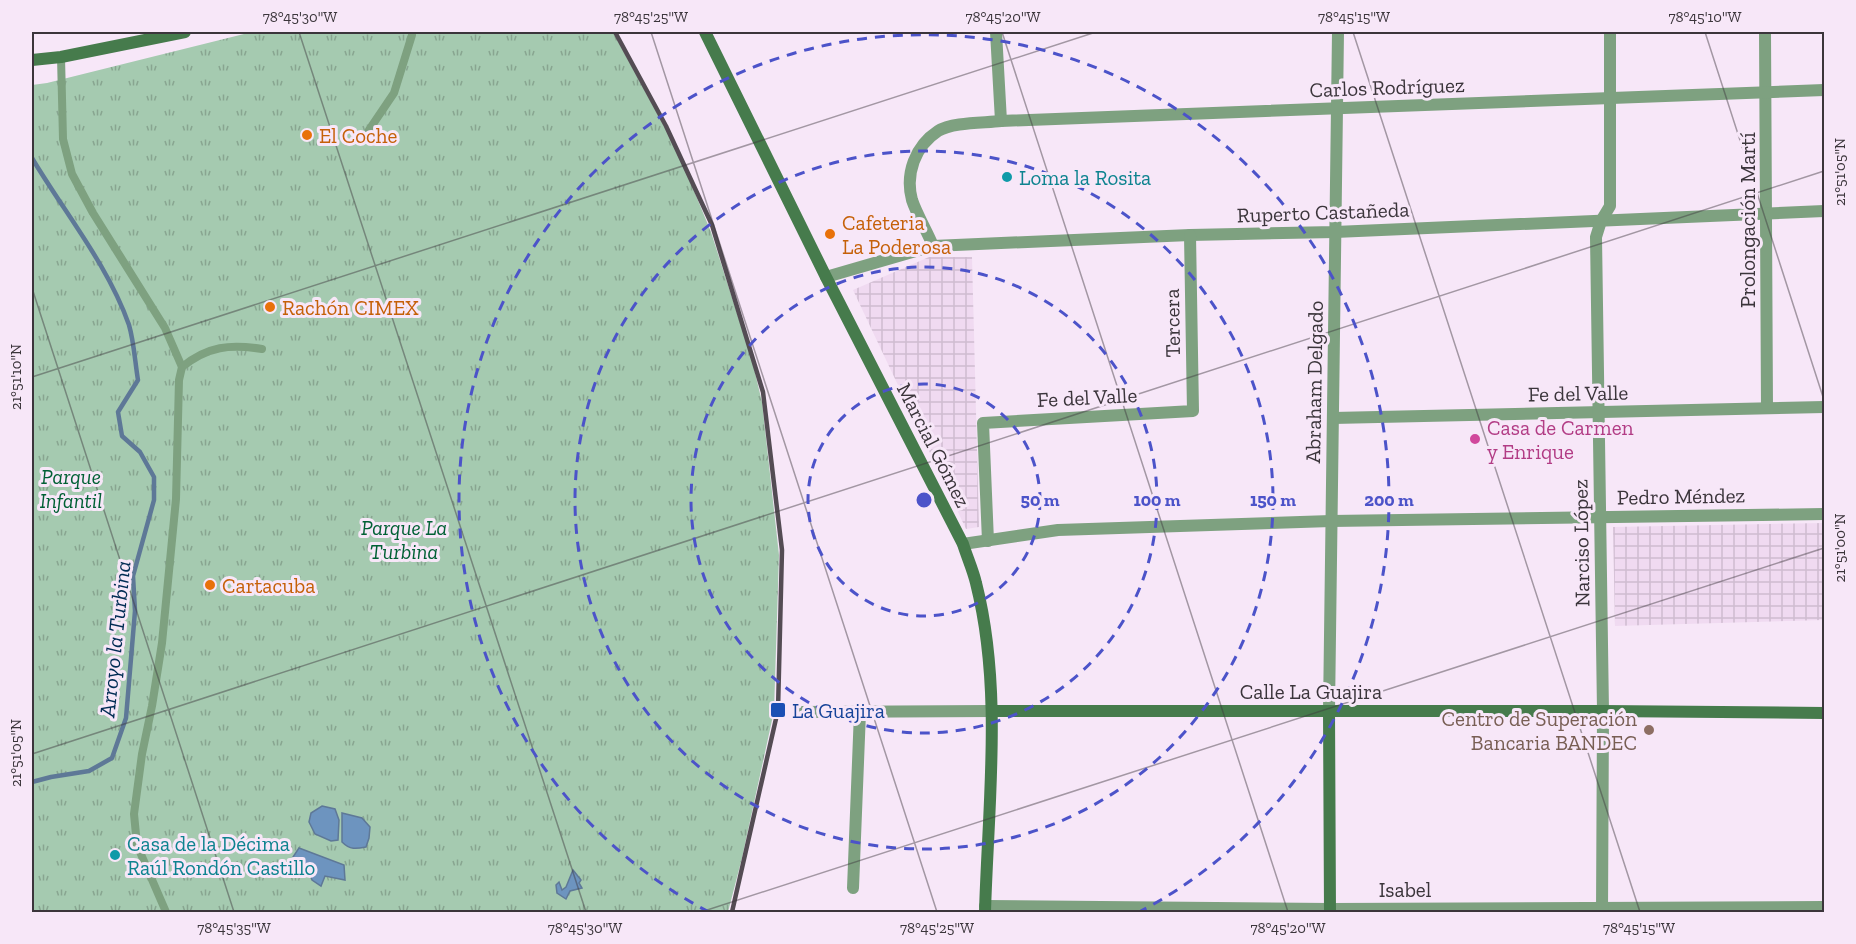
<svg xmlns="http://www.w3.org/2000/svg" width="1856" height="944" font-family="'Zilla Slab',serif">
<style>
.industrial{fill:url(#industrial-grid)}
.park{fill:url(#park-tufts)}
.water{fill:#6d94bf;stroke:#5e7897;stroke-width:1.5}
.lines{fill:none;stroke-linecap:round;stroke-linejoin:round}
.stream{stroke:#5e7897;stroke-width:4.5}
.service{stroke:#7ea180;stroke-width:8}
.minor{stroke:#7ea180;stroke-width:12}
.tertiary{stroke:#7ea180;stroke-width:12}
.secondary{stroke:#467b4c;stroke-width:12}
.rail{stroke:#544c54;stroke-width:4.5}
.ticks{fill:none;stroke:#3b353b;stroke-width:1.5;stroke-opacity:0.45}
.ring{fill:none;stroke:#4c53c9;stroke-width:3;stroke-dasharray:10 8}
.food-dot{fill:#e8710a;stroke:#f7e7f8;stroke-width:2}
.culture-dot{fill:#0f9aa8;stroke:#f7e7f8;stroke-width:2}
.hotel-dot{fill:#d1479c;stroke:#f7e7f8;stroke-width:2}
.transit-dot{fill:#1a4fb4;stroke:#f7e7f8;stroke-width:2}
.education-dot{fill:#8d6e63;stroke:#f7e7f8;stroke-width:2}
.labels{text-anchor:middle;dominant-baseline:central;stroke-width:6;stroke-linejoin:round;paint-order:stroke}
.street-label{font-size:21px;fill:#3b353b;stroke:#f7e7f8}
.food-label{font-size:21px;fill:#c56008;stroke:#f7e7f8;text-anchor:start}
.culture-label{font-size:21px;fill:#0d838f;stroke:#f7e7f8;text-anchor:start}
.hotel-label{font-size:21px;fill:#b23c85;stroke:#f7e7f8;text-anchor:start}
.park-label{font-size:21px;font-style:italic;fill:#006034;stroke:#f7e7f8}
.transit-label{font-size:21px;fill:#164399;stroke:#f7e7f8;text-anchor:start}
.education-label{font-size:21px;fill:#785e54;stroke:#f7e7f8;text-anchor:end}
.water-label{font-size:22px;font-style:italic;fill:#002c54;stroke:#f7e7f8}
.centre{fill:#4c53c9;stroke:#f7e7f8;stroke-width:3}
.ring-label{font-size:18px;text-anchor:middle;font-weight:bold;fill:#4c53c9;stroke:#f7e7f8;stroke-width:6;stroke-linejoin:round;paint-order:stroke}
.neatline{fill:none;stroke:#3b353b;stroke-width:2}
.ticks-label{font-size:15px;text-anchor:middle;fill:#3b353b}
</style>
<defs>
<pattern id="industrial-grid" width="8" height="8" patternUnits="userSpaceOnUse" patternTransform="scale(1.5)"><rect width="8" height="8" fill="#f0daf1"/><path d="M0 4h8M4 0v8" fill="none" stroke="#cfbcd0"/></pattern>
<pattern id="park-tufts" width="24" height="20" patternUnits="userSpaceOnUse" patternTransform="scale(1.5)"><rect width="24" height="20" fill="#a5cab0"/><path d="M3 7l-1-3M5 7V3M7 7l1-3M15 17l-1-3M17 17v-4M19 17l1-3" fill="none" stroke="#88a590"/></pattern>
</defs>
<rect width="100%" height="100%" fill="#f7e7f8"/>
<g class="industrial">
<polygon points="929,257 972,257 979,527 966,529 853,290"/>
<polygon points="1824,523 1824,620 1615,626 1613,527"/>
</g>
<polygon class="park" points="252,32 613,32 678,152 711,232 752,360 762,402 779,555 774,711 742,858 728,912 32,912 32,85 47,83"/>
<g class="water">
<polygon points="322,806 335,809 339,820 338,840 331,841 315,834 309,822 311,813"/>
<path d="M342,813L362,818L370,827L369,838L366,847C356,849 350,850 342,842Z"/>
<polygon points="299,848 344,865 345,880 325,876 321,886 312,880 308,869 301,869 293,857"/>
<polygon points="573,870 581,880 579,883 582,888 570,891 566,899 557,893 556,885 559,882 562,890 566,887"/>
</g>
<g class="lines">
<path class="stream" d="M32,158C64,212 108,265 129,325C134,342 135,362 138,380L118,412L122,436L140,452L154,477V500L133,576L135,611L126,718L112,758L89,771L51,777L32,782"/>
<g class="service">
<polyline points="61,57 63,139 72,174 93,213 165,328 182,367 179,380 176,499 162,643 152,706 142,754 134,814 137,845 166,912"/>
<polyline points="369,130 394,93 412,35 412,32"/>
<path d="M182,367C208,346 230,344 262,349"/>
</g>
<g class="minor">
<polyline points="996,32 1001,121"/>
<polyline points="1765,32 1767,408"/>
<path d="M933,246C927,231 917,215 912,200C905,174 915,146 938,131C952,122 984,123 1001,121L1824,90"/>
<polyline points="826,277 933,246 1190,235 1335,232 1824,211"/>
<polyline points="1333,418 1824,407"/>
<polyline points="988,541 983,423 1193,411 1190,235"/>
<polyline points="963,544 1058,530 1331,521 1824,514"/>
<polyline points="798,712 992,711"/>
<polyline points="853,888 860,712"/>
<polyline points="985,906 1330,909 1824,907 1823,912"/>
<polyline points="1602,912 1603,711 1596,237 1601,221 1610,206 1610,32"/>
</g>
<polyline class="tertiary" points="1329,711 1338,32"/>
<g class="secondary">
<path d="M705,32L826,277L963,544C967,557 973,570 976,583C1003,689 988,805 985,912"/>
<polyline points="32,60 61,57 185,32"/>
<polyline points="992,711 1603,711 1824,713"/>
<polyline points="1329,711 1330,912"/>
</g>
<polyline class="rail" points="615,32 666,126 712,225 763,392 782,550 778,710 732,912"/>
</g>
<path class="ticks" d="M299,32L586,912M651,32L937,912M1002,32L1288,912M1353,32L1640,912M1705,32L1824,400M32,288L234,912M32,377L1096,32M32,754L1824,171M701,912L1824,548"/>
<g class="ring">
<circle cx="924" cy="500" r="116"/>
<circle cx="924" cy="500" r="233"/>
<circle cx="924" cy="500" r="349"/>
<path d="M709 912A465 465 0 1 1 1139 912"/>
</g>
<g class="food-dot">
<circle cx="307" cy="135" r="6"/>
<circle cx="830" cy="234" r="6"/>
<circle cx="270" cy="307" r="6"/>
<circle cx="210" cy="585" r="6"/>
</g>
<g class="culture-dot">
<circle cx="1007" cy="177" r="6"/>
<circle cx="115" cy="855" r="6"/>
</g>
<circle class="hotel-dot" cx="1475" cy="439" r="6"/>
<rect class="transit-dot" x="770" y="702" width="16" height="16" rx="3"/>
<circle class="education-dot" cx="1649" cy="730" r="6"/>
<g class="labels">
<g class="street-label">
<text transform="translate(1387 87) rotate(-2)">Carlos Rodríguez</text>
<text transform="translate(1323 212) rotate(-2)">Ruperto Castañeda</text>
<text transform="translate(1747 220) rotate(-90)">Prolongación Martí</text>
<text transform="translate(1172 323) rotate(-91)">Tercera</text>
<text transform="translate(1314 382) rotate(-89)">Abraham Delgado</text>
<text transform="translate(1578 393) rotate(-1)">Fe del Valle</text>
<text transform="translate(1087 397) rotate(-3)">Fe del Valle</text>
<text transform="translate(934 445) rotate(63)">Marcial Gómez</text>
<text transform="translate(1681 496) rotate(-1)">Pedro Méndez</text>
<text transform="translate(1581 543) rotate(-91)">Narciso López</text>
<text x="1311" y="691">Calle La Guajira</text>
<text x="1405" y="889">Isabel</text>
</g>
<g class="food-label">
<text x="319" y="135">El Coche</text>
<text x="842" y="222">Cafeteria<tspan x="842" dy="24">La Poderosa</tspan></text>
<text x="282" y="307">Rachón CIMEX</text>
<text x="222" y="585">Cartacuba</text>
</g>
<g class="culture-label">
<text x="1019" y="177">Loma la Rosita</text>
<text x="127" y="843">Casa de la Décima<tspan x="127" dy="24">Raúl Rondón Castillo</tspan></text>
</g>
<g class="hotel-label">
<text x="1487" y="427">Casa de Carmen<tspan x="1487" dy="24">y Enrique</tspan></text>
</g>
<g class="park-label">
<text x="71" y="476">Parque<tspan x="71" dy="24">Infantil</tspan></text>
<text x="404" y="527">Parque La<tspan x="404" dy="24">Turbina</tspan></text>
</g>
<g class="transit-label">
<text x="792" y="710">La Guajira</text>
</g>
<g class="education-label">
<text x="1637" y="718">Centro de Superación<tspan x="1637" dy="24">Bancaria BANDEC</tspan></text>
</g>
<g class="water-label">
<text transform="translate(115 639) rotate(-84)">Arroyo la Turbina</text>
</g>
</g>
<circle cx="924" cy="500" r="9" class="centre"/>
<g class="ring-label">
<text x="1040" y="506">50 m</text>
<text x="1157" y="506">100 m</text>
<text x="1273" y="506">150 m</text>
<text x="1389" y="506">200 m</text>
</g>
<rect width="1856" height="944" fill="none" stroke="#f7e7f8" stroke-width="66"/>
<rect x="33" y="33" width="1790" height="878" class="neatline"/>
<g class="ticks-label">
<text x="300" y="22">78°45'30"W</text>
<text x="651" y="22">78°45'25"W</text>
<text x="1003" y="22">78°45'20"W</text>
<text x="1354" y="22">78°45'15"W</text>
<text x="1705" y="22">78°45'10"W</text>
<text transform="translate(1840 172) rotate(-90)" y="5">21°51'05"N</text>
<text transform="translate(16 377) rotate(-90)" y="5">21°51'10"N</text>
<text transform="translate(1840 548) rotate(-90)" y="5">21°51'00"N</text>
<text transform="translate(16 753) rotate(-90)" y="5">21°51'05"N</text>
<text x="234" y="933">78°45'35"W</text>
<text x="585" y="933">78°45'30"W</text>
<text x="937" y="933">78°45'25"W</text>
<text x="1288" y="933">78°45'20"W</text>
<text x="1639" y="933">78°45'15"W</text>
</g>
</svg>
